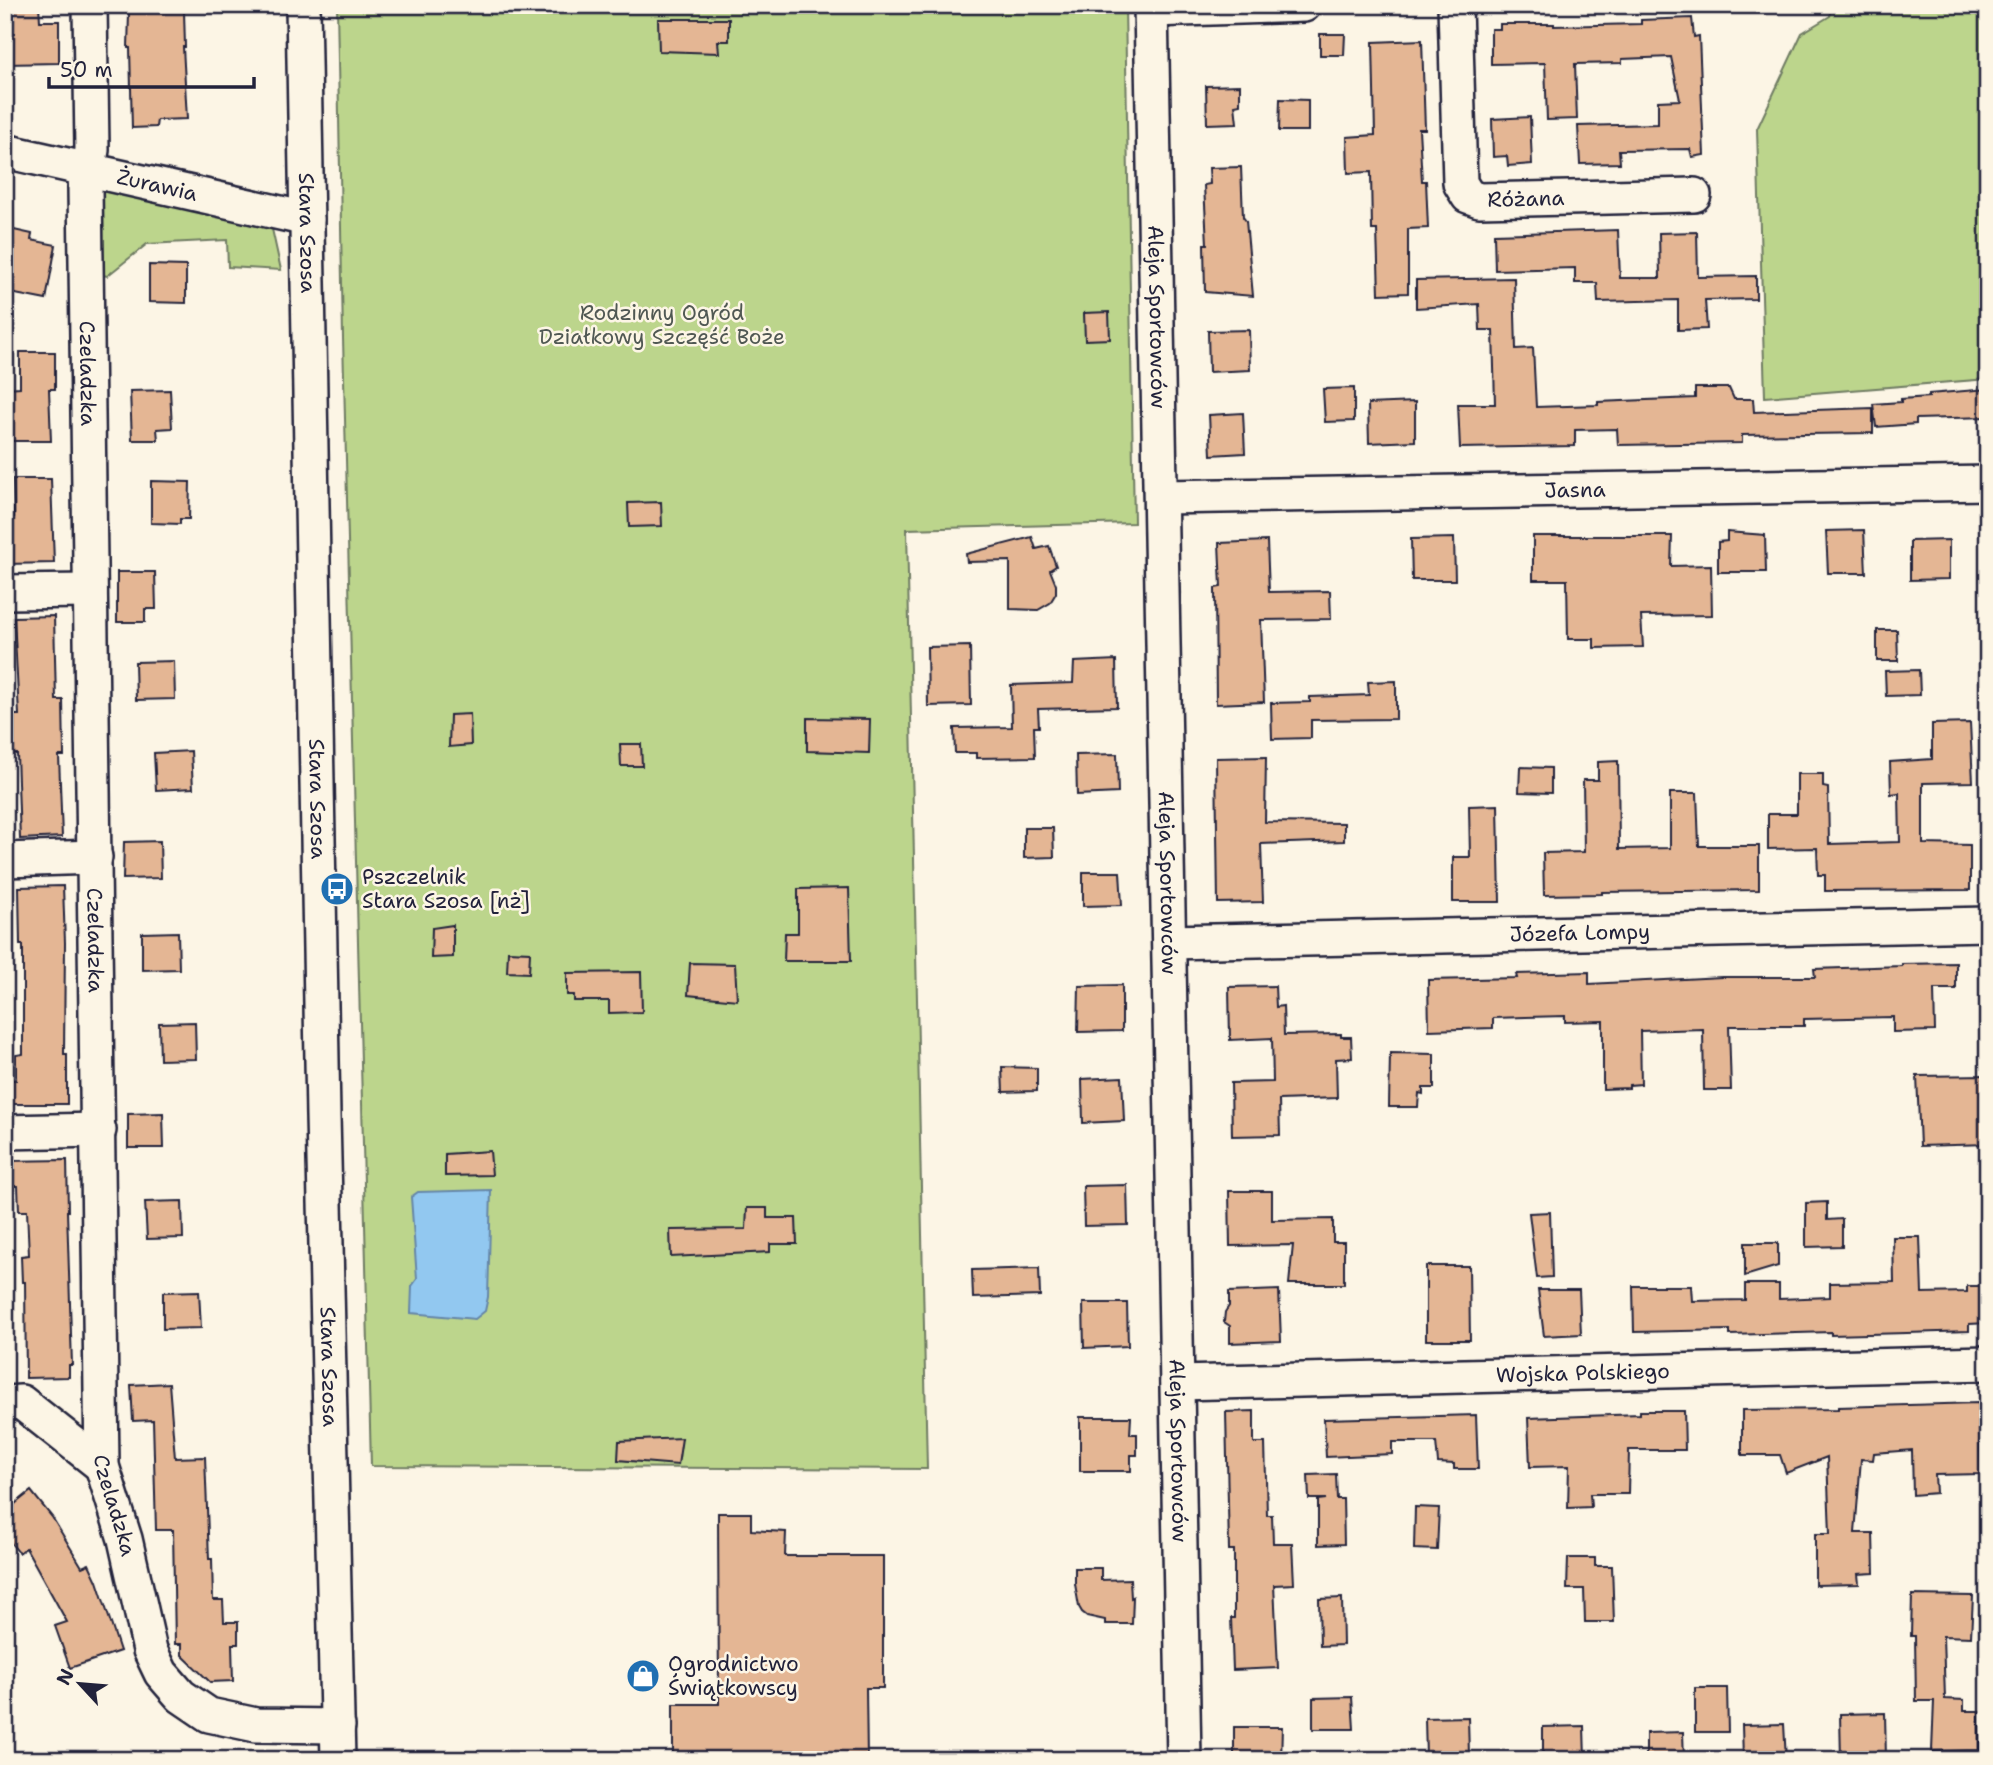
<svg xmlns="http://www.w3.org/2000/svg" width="1993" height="1765" font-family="'Shantell Sans',sans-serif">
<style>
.green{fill:#bcd58c;stroke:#6f7c64;stroke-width:2}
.water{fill:#92c8f0;stroke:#6586a8;stroke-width:2}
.building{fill:#e4b694;stroke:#22223b;stroke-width:2}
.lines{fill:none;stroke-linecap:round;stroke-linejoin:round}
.minor-casing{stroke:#22223b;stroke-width:38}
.minor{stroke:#fcf5e5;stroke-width:33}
.labels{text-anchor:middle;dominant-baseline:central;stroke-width:5;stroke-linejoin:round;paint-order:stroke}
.street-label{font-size:21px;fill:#22223b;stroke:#fcf5e5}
.park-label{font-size:21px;fill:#505853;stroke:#fcf5e5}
.poi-label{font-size:21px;fill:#22223b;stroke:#fcf5e5;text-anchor:start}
</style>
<rect width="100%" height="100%" fill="#fcf5e5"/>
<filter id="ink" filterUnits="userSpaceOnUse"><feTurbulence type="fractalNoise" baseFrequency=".0143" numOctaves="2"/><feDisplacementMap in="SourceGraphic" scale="14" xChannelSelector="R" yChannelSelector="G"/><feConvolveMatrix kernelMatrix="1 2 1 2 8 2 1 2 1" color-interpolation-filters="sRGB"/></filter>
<g filter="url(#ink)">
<g class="green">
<polygon points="337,5 1125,5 1134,523 907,529 927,1469 371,1466 343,338"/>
<polygon points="1830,5 1988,5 1988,379 1765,397 1757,129 1802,33 1830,16"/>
<polygon points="109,187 257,221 272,229 281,270 228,267 227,240 147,244 107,276 99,274 99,195"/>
</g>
<polygon class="water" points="491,1190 488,1297 485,1311 475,1319 411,1313 412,1286 417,1279 411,1197 418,1192"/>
<g class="building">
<polygon points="5,5 39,5 40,21 59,21 59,63 5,64"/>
<polygon points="184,11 185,47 183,47 187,119 157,120 156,127 132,128 130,48 128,48 129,13"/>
<polygon points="1692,18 1694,37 1699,36 1704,155 1692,157 1690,149 1619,150 1620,163 1580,164 1578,126 1658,124 1658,101 1680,100 1671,57 1622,59 1622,63 1575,64 1577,119 1547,120 1545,63 1491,64 1491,29 1500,29 1500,24 1554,24 1554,26 1641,24 1641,20"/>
<polygon points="658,19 729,19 729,41 718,41 719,53 659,51"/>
<polygon points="1320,34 1345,34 1344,55 1320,55"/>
<polygon points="1422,40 1425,129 1419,129 1422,181 1426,181 1428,228 1408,229 1408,293 1379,294 1377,230 1372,230 1371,172 1348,173 1347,137 1375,135 1373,42"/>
<polygon points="1240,85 1240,104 1235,105 1237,123 1207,124 1206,86"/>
<polygon points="1280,99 1308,100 1308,131 1279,131"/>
<polygon points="1530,117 1532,164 1508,166 1507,156 1493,157 1492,119"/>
<polygon points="1241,167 1243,217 1246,221 1253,296 1205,292 1204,244 1207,244 1204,185 1210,184 1209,168"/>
<polygon points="5,228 32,234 31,240 56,245 46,300 5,292"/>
<polygon points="1618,230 1620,278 1660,278 1659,233 1697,232 1698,277 1756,276 1756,299 1705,300 1707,329 1678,330 1678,300 1598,302 1597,283 1575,283 1575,268 1495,270 1494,234"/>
<polygon points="149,265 186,266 186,303 149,302"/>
<polygon points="1514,278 1516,349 1533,348 1536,407 1598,405 1598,402 1695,398 1695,388 1729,388 1734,399 1753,399 1754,412 1873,408 1873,433 1742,435 1742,443 1618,445 1617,429 1575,430 1575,446 1460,448 1458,404 1495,404 1493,330 1480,330 1479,304 1416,308 1416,280"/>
<polygon points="1109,312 1110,339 1085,340 1084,313"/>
<polygon points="1249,330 1250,370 1209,372 1208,331"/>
<polygon points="20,352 55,352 55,389 49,389 51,441 12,441 11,413 5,413 5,388 20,387"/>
<polygon points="1354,388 1354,421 1325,422 1323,389"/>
<polygon points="1988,389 1988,417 1916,419 1916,424 1876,427 1873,404 1901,402 1901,399 1929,397 1929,394"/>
<polygon points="170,390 172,428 157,429 158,440 132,440 130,391"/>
<polygon points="1415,402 1415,441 1369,443 1368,404"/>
<polygon points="1243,413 1245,453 1211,455 1209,415"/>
<polygon points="13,479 51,479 54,563 5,564 5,539 9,539 8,517 14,517"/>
<polygon points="151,481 190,482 189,519 180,519 180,524 151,523"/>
<polygon points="661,502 662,526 629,527 628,503"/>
<polygon points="1864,530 1866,573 1828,573 1826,531"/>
<polygon points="1727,532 1765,535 1766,572 1718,572 1718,542 1727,541"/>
<polygon points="1533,536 1672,536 1671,566 1711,565 1712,615 1641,616 1643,647 1594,648 1594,639 1568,639 1567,580 1533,580"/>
<polygon points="1032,537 1036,549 1049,546 1056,566 1050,570 1056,585 1056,593 1050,603 1038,610 1010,609 1010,561 967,562 966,554"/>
<polygon points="1454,538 1455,580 1412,580 1411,539"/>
<polygon points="1949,540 1949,579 1910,580 1910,541"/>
<polygon points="1267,541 1269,592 1330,591 1331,619 1261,620 1264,702 1216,704 1215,588 1221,587 1219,543"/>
<polygon points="117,572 155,572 156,609 145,609 145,622 117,622"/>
<polygon points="54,616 56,700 63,700 64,756 59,756 62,837 20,839 17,754 5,754 5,728 10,728 10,715 19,715 14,617"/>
<polygon points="1877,630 1897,630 1898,661 1877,661"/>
<polygon points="970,646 971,705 928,706 927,647"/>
<polygon points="1116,660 1117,707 1038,709 1039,727 1034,727 1035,757 976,758 976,753 955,753 954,728 1012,727 1011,685 1073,683 1074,662"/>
<polygon points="174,661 175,699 136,700 135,662"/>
<polygon points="1919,670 1920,695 1886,696 1885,671"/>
<polygon points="1396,681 1396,719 1311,720 1311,738 1272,739 1271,703 1310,702 1310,697 1369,695 1368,682"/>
<polygon points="470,714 471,745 449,747 450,715"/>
<polygon points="807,718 870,719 869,753 807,751"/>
<polygon points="1970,723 1973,782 1923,783 1923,844 1970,845 1970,890 1825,891 1825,875 1818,875 1817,848 1768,849 1768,814 1797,814 1797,774 1823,774 1823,787 1828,788 1829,844 1900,842 1899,793 1891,794 1890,762 1932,759 1932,724"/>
<polygon points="620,744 641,744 642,766 621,766"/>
<polygon points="191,751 193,788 156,790 154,753"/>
<polygon points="1117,754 1118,793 1077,795 1076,755"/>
<polygon points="1266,757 1265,822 1344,823 1344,841 1261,844 1263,902 1218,903 1216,758"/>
<polygon points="1618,761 1619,849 1670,848 1670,793 1697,793 1699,846 1759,846 1759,890 1602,892 1602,894 1544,895 1543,853 1584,852 1583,780 1598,780 1598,762"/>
<polygon points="1520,767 1551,768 1551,793 1519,792"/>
<polygon points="1498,805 1500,902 1453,902 1453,857 1470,857 1469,806"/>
<polygon points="1024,828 1053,828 1054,857 1024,858"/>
<polygon points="160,841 161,878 123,879 124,842"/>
<polygon points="1083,872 1120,872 1122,905 1083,906"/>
<polygon points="63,886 65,943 64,1054 67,1054 67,1104 5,1104 5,1080 16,1080 16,1055 23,1054 23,945 20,945 19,887"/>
<polygon points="849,888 851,961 784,961 785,933 798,933 798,889"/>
<polygon points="453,925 453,957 431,958 432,928"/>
<polygon points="178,932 179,969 142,970 142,933"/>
<polygon points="508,951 530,952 529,973 507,972"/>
<polygon points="690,963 735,964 737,1000 688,995"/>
<polygon points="1956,963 1956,989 1934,989 1935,1031 1893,1032 1893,1017 1804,1019 1804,1026 1729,1026 1731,1090 1704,1090 1703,1029 1640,1031 1641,1084 1629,1085 1629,1088 1603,1089 1603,1021 1565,1022 1565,1016 1493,1018 1493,1028 1429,1030 1428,980 1517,978 1516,974 1589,972 1589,984 1722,977 1815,977 1814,969 1902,966 1902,964"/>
<polygon points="641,972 642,1012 609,1013 609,1001 574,1001 574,995 567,995 567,973"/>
<polygon points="1122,985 1122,1031 1078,1032 1079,986"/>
<polygon points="1275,986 1276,1007 1283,1006 1284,1035 1341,1034 1341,1037 1351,1037 1352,1058 1336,1059 1337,1098 1279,1100 1280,1135 1232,1136 1231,1083 1273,1082 1272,1038 1230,1040 1229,987"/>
<polygon points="195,1022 196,1059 160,1060 159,1023"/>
<polygon points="1390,1053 1434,1054 1434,1088 1423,1088 1423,1094 1419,1093 1418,1107 1389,1107"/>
<polygon points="1002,1067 1037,1068 1037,1091 1003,1092"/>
<polygon points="1988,1075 1988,1144 1920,1146 1917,1076"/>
<polygon points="1122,1077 1124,1121 1083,1123 1082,1079"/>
<polygon points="163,1113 164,1148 128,1148 128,1114"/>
<polygon points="490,1151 492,1175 445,1176 445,1154"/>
<polygon points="67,1160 68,1211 67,1211 72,1365 69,1365 69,1377 26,1378 25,1282 22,1282 21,1256 29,1255 27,1211 19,1211 18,1186 5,1186 5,1161"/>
<polygon points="1127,1185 1128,1225 1084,1226 1083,1186"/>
<polygon points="1229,1191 1272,1191 1272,1220 1333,1219 1333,1242 1344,1242 1344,1284 1289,1284 1293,1245 1230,1246"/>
<polygon points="182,1201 183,1238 147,1239 145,1202"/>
<polygon points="1827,1202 1827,1220 1842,1219 1842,1246 1806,1247 1806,1203"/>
<polygon points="747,1208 767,1208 767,1218 796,1218 797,1244 770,1244 770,1252 671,1257 670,1230 746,1229"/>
<polygon points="1550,1212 1552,1277 1537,1278 1529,1213"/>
<polygon points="1893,1237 1920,1237 1922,1293 1967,1292 1967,1286 1988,1286 1988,1323 1969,1324 1969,1331 1907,1333 1831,1335 1831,1332 1730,1335 1730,1330 1634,1332 1633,1286 1691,1286 1692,1301 1745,1300 1745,1284 1779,1284 1779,1299 1830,1297 1830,1283 1894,1282"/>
<polygon points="1745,1243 1778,1243 1778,1266 1745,1276"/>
<polygon points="1426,1266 1469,1266 1470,1340 1426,1340"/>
<polygon points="1039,1268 1040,1296 973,1298 972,1270"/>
<polygon points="1279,1290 1281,1341 1230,1343 1230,1326 1224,1322 1225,1312 1229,1306 1229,1292"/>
<polygon points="1538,1290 1579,1290 1581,1334 1544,1336"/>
<polygon points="199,1291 201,1328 163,1329 163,1292"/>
<polygon points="1083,1303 1127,1303 1128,1346 1084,1348"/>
<polygon points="169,1383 175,1458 205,1457 209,1559 212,1559 213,1600 223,1600 224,1622 238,1622 238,1644 232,1644 233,1681 210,1682 182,1655 182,1644 175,1644 173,1530 156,1530 153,1420 133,1421 131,1385"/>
<polygon points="1979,1403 1981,1474 1935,1475 1936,1493 1913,1495 1912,1450 1874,1453 1873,1460 1861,1459 1855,1533 1873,1533 1874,1573 1858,1574 1859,1584 1815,1585 1815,1534 1830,1534 1827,1457 1786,1473 1780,1455 1742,1455 1742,1410 1838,1409 1838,1407"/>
<polygon points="1254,1411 1254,1443 1265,1443 1267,1515 1272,1515 1273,1543 1292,1543 1294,1584 1274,1585 1278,1668 1233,1670 1231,1618 1234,1618 1234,1550 1229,1550 1226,1412"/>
<polygon points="1640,1411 1684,1411 1685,1450 1629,1450 1628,1494 1590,1494 1591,1507 1568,1508 1569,1466 1530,1467 1528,1418 1640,1414"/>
<polygon points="1476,1415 1478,1469 1454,1469 1454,1464 1438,1463 1436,1442 1392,1442 1392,1454 1326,1457 1324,1419"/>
<polygon points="1080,1417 1131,1417 1130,1434 1137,1434 1137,1455 1131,1455 1131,1471 1080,1471"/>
<polygon points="682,1438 678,1465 618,1460 619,1441"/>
<polygon points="1336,1474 1337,1499 1343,1499 1344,1544 1318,1545 1318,1500 1326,1499 1309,1499 1308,1475"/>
<polygon points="31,1491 52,1517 82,1567 89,1564 97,1581 120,1651 70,1668 55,1626 67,1622 26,1548 19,1553 5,1536 5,1512"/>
<polygon points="1415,1507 1439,1508 1437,1550 1414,1549"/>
<polygon points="718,1513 751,1513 751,1530 786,1532 785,1556 883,1556 883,1688 866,1688 867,1760 673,1760 673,1704 719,1704"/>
<polygon points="1568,1558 1595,1558 1595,1566 1612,1566 1614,1622 1585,1622 1584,1589 1567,1589"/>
<polygon points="1075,1568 1101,1568 1101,1580 1130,1579 1131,1598 1133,1597 1132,1624 1105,1624 1105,1620 1087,1616 1082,1612 1079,1607 1075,1584"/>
<polygon points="1912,1595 1973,1596 1971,1637 1943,1636 1945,1699 1964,1700 1964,1711 1979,1711 1979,1750 1932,1751 1934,1701 1916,1701 1915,1636 1911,1636"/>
<polygon points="1342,1598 1343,1645 1320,1646 1319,1599"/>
<polygon points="1695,1688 1727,1688 1728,1732 1695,1732"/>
<polygon points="1352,1697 1354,1729 1313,1729 1313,1698"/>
<polygon points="1885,1713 1886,1759 1841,1760 1840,1714"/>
<polygon points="1468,1717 1469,1756 1426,1757 1425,1718"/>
<polygon points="1784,1724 1786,1760 1743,1760 1742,1725"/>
<polygon points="1584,1726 1585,1760 1543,1760 1543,1727"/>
<polygon points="1234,1727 1282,1727 1281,1760 1234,1760"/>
<polygon points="1683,1732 1684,1760 1646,1760 1646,1733"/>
</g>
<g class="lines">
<defs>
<g id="minor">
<path id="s1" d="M90,5L92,150L85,187L102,1466L125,1539L150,1650L161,1673L181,1696L209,1715L256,1725L338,1726"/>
<path id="s2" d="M303,5L323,1116L338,1760"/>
<path id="s3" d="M1151,5L1184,1760"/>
<path id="s4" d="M1455,5L1460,183L1468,196L1479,200L1694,195"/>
<polyline points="1152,10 1304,5"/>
<path id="s5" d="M5,151L307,219"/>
<path id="s6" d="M1162,497L1988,483"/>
<polyline points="5,592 90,591"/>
<polyline points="5,860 95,857"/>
<path id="s7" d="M1170,942L1988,924"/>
<polyline points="5,1132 99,1130"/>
<path id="s8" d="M1177,1383L1988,1363"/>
<polyline points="5,1403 21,1402 102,1466"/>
</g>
</defs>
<use href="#minor" class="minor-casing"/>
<use href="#minor" class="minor"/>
</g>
</g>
<defs>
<symbol id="bus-disc" viewBox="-11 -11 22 22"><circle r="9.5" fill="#1f6fb2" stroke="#fcf5e5"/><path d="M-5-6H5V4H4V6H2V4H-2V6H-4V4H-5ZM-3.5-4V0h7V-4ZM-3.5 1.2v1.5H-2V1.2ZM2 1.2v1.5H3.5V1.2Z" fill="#fff"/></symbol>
<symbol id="shop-disc" viewBox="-11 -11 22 22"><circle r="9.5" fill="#1f6fb2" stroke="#fcf5e5"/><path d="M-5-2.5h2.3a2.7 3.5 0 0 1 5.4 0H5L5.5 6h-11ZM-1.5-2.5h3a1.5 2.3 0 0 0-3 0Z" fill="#fff"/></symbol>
</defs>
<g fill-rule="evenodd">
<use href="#bus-disc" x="318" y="870" width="38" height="38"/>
<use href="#shop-disc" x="624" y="1657" width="38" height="38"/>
</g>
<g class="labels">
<g class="street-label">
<text stroke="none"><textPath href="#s5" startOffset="156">Żurawia</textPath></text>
<text stroke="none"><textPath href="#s4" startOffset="252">Różana</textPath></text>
<text stroke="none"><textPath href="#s2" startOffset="228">Stara Szosa</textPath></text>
<text stroke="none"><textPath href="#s3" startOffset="312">Aleja Sportowców</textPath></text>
<text stroke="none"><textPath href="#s1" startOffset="369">Czeladzka</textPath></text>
<text stroke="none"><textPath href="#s6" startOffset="413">Jasna</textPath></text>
<text stroke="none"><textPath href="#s2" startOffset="794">Stara Szosa</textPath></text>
<text stroke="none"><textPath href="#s3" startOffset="878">Aleja Sportowców</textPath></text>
<text stroke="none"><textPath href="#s7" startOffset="410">Józefa Lompy</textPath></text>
<text stroke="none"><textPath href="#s1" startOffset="936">Czeladzka</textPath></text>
<text stroke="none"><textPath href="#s2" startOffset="1362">Stara Szosa</textPath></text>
<text stroke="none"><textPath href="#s8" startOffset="406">Wojska Polskiego</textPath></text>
<text stroke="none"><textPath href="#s3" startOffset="1446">Aleja Sportowców</textPath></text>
<text stroke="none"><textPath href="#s1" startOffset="1503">Czeladzka</textPath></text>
</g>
<g class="park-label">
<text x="662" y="313">Rodzinny Ogród<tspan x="662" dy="24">Działkowy Szczęść Boże</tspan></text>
</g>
<g class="poi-label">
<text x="362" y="877">Pszczelnik<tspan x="362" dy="24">Stara Szosa [nż]</tspan></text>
<text x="668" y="1664">Ogrodnictwo<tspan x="668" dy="24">Świątkowscy</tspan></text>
</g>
</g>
<rect width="1993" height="1765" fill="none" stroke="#fcf5e5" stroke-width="28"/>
<rect x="14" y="14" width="1965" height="1737" fill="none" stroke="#22223b" stroke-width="2.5" filter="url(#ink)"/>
<g transform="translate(80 1684) rotate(296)" stroke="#fcf5e5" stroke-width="5" paint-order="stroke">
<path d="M0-5L12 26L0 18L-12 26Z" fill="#22223b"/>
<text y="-10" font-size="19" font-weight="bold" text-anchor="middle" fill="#22223b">N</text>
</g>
<path d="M49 77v10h205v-10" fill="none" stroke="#22223b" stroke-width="3.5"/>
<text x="60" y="77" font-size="21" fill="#22223b" stroke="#fcf5e5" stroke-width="5" paint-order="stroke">50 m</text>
</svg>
